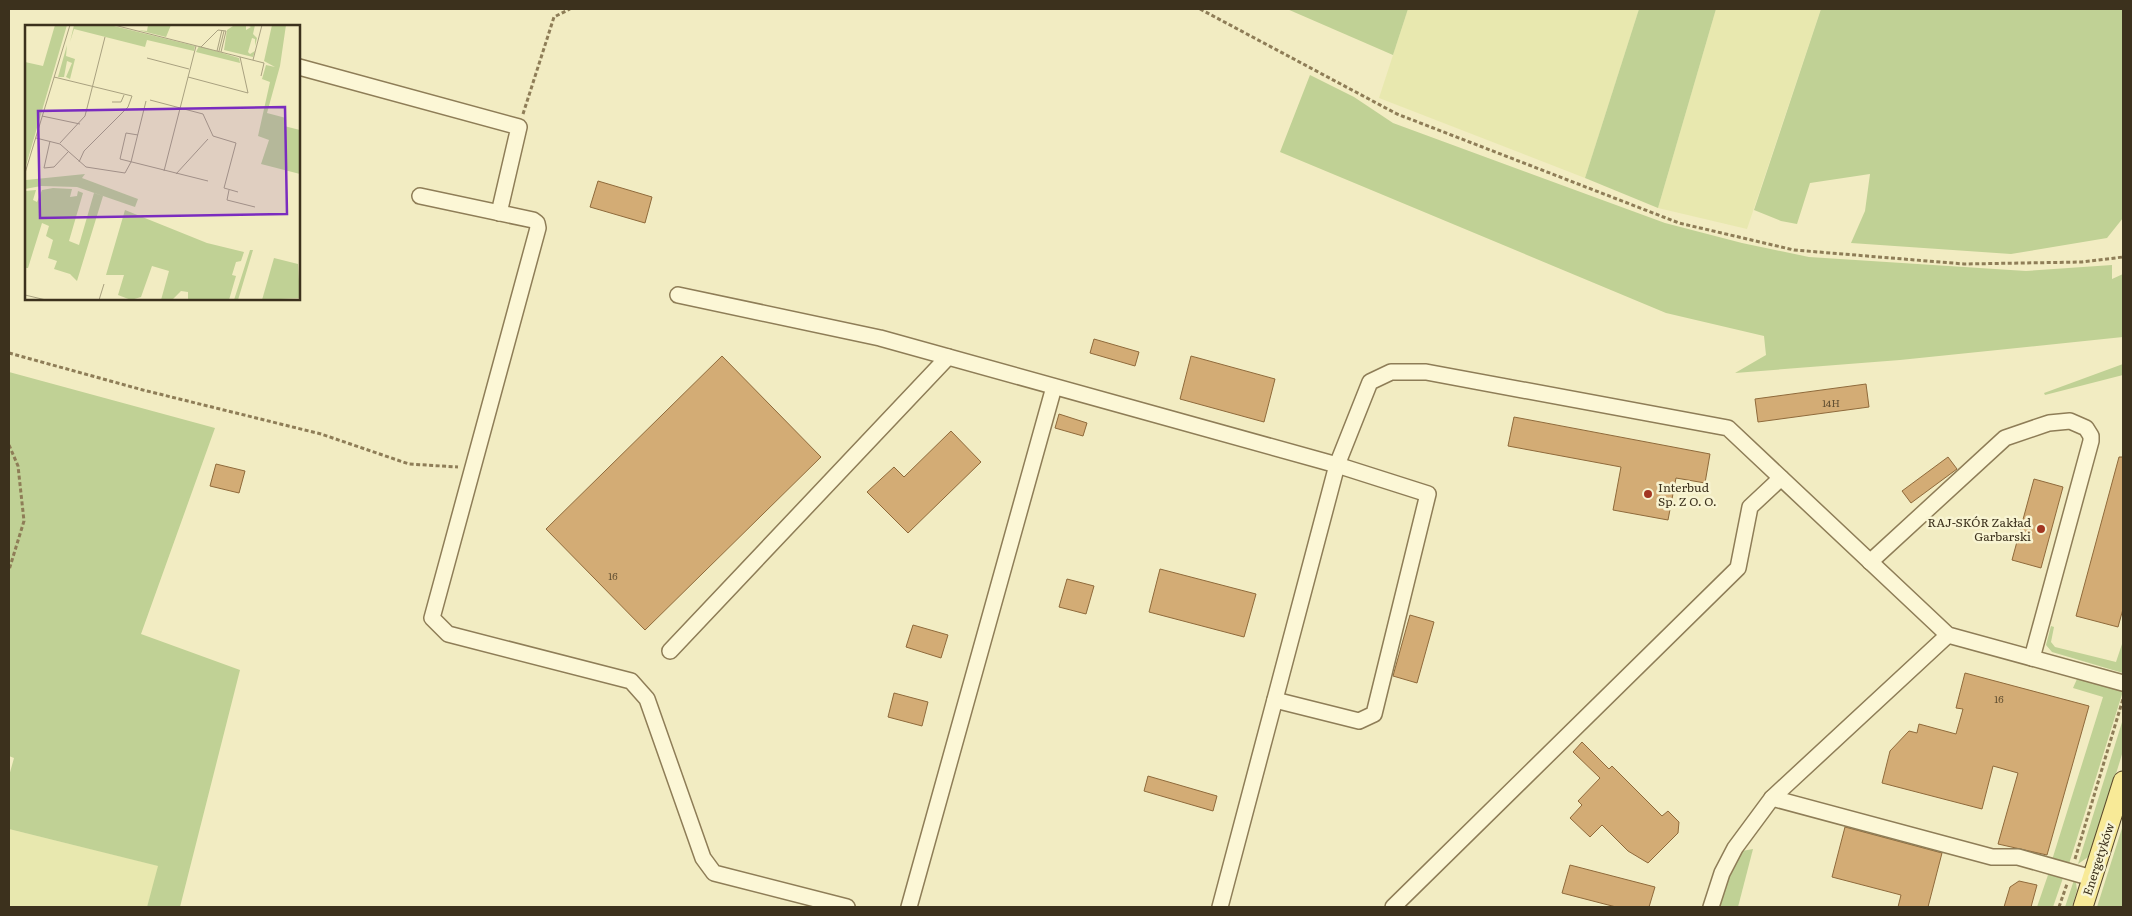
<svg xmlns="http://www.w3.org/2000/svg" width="2132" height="916" font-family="Literata,serif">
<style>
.farmland{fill:#e8e8af}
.green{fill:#c0d195}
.building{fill:#d3ac75;stroke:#8f6a3b}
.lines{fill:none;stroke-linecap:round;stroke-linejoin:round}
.minor-casing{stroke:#8e7d57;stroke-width:18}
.major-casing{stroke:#5b4a2c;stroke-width:21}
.path{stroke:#8e7d57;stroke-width:3;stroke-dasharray:4 2.5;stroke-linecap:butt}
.minor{stroke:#fcf7d6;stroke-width:15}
.major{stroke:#f8ea97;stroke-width:19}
.poi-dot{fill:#a23622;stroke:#f8f4d2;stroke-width:2}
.labels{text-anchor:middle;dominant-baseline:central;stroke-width:5;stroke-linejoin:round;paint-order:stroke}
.number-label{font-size:10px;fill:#625033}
.poi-label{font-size:12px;fill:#3c311d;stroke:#f8f4d2;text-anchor:start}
.street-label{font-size:12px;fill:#3c311d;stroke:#f8f4d2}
.inset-road{fill:none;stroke:#a9a180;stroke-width:1}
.view{fill:#7b2cbf;fill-opacity:0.15;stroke:#7b2cbf;stroke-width:2.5}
.inset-edge{fill:none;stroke:#3c311d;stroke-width:2.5}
</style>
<rect width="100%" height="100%" fill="#f2ecc2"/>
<g class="farmland">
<polygon points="1408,9 1639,9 1585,178 1379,98"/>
<polygon points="1716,9 1821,9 1747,229 1658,208"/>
<polygon points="9,829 159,866 147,907 9,907"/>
</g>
<g class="green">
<polygon points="1287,9 1408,9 1393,55"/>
<polygon points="1639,9 1716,9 1658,208 1585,178"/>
<polygon points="1821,9 2123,9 2123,218 2107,238 2011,254 1851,243 1865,211 1870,174 1810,183 1797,224 1781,221 1754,210"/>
<polygon points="1310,75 1354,97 1393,123 1665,223 1742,243 1809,257 2026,271 2112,265 2112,279 2123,274 2123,337 1900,360 1735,373 1766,355 1764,336 1666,313 1280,152"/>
<polygon points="2123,364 2123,375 2045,395 2044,393"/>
<polygon points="9,372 215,428 141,634 240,670 180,907 147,907 158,866 9,829 9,776 14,758 9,756"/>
<polygon points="2051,626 2054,627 2051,642 2055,647 2116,662 2123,641 2123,673 2052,652 2046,645"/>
<polygon points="2077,679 2123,691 2069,864 2052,860 2103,697 2073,688"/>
<polygon points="2123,719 2123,751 2091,855 2078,864"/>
<polygon points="2123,825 2123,907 2097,907"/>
<polygon points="1753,849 1738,907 1717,907 1722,890 1742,851"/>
<polygon points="2049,872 2064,875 2053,907 2037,907"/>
<polygon points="2074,880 2076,883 2077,890 2072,907 2065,907"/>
</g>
<g class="building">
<polygon points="598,181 652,197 645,223 590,207"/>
<polygon points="1094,339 1139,352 1135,366 1090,353"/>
<polygon points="722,356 821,457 645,630 546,529"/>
<polygon points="1191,356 1275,379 1264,422 1180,399"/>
<polygon points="1866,384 1869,407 1758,422 1755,399"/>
<polygon points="1059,414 1087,423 1083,436 1055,428"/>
<polygon points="1514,417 1710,454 1705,483 1676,478 1668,520 1613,510 1621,467 1508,446"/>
<polygon points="951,431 981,462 908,533 867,492 894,467 904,477"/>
<polygon points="1948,457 1957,469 1911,503 1902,491"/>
<polygon points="2119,457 2123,457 2123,609 2118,627 2076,616"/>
<polygon points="216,464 245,471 239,493 210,486"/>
<polygon points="2034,479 2063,487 2041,568 2012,560"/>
<polygon points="1160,569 1256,594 1244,637 1149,612"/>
<polygon points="1067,579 1094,586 1086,614 1059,607"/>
<polygon points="1410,615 1434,622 1417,683 1393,676"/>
<polygon points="913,625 948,635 941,658 906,647"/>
<polygon points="1965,673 2089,706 2047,855 1998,844 2018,773 1993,766 1982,809 1882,783 1890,751 1909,731 1917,733 1919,724 1956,734 1963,709 1956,708"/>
<polygon points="894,693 928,702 922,726 888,717"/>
<polygon points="1582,742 1609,769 1612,766 1662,816 1668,811 1679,822 1678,833 1648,863 1628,851 1602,825 1590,837 1570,818 1582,805 1578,801 1600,778 1573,752"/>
<polygon points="1148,776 1217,796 1213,811 1144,791"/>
<polygon points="1845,827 1942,853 1928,907 1898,907 1901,895 1832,877"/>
<polygon points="1570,865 1655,887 1649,907 1616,907 1562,893"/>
<polygon points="2019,881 2037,885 2031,907 2004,907 2010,887"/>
</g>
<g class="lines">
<defs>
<g id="minor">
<polyline points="299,67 519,127 499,213"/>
<polyline points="420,196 533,220 537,223 538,228 432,618 448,634 631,681 647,699 703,858 714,873 847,907"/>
<polyline points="678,295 880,338 1337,465 1428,494 1374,714 1359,721 1275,700"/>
<polyline points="1870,562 2005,438 2049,423 2070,421 2086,428 2091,436 2091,441 2032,658"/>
<polyline points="670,651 948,357"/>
<polyline points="1772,798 1992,857 2018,857 2092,878"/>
<polyline points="909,907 1054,387"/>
<polyline points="1220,907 1337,465 1370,382 1391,372 1426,372 1728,428 1948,635 2123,683"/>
<polyline points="1393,907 1738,568 1750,507 1781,478"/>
<polyline points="1711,907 1722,873 1735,848 1772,798 1948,635"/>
</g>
<polyline id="major" points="2083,907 2123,781"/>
</defs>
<use href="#minor" class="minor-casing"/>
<use href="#major" class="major-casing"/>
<g class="path">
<polyline points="1200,9 1397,114 1679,223 1794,250 1964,264 2082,262 2123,257"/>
<polyline points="523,114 554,17 570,9"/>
<polyline points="9,353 143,390 321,434 409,464 458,467"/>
<polyline points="9,445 18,466 24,521 9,570"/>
<polyline points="2075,859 2123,699"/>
<polyline points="2059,907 2067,884"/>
</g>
<use href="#minor" class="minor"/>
<use href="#major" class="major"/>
</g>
<g class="poi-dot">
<circle cx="1648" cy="494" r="5"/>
<circle cx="2041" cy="529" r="5"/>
</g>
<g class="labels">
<g class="number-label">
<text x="1831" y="402">14H</text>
<text x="613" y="575">16</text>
<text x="1999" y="698">16</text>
</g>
<g class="poi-label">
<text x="1658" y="487">Interbud<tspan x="1658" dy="14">Sp. Z O. O.</tspan></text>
<text x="2031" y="522" text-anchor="end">RAJ-SKÓR Zakład<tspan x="2031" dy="14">Garbarski</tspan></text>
</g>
<g class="street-label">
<text transform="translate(2098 859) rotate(-72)">Energetyków</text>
</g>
</g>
<g transform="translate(25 25)">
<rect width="275" height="275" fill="#f2ecc2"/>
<path d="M30,0H42L0,144V37L18,41ZM49,0H85L170,21L169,26L122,15L120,22L49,4L45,17ZM123,0H146L141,12L113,5L122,6ZM196,0H221V5L226,2L222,0H230L228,9L232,13L230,21V14L227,13L223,27L225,29L230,26L228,32L199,25L202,5L208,1ZM247,0H261L255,41L242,88L261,93L259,101L275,105V149L236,139L244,115L233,111L245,57L237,54L241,40L250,42L239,36ZM42,20L41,31L50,34L45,54L41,52L47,38L42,36L39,52H33ZM174,21L214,33L215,38L171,27ZM60,149L57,153L113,174L110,182L52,162L16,161L0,164L1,155ZM28,163L47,164L45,172L52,171L53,166L58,168L44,216L54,220L69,168L78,171L52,256L45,249L29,244L32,236L23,233L28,215L21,211L24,201L17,198L3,243H0V166L11,165L8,175L12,177L17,165ZM100,185L182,218L219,227L216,236L211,237L207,250L211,251L204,275H163V267L156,266L147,275H136L144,246L127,241L116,272L106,275L93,270L99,250H81ZM225,225H228L213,275H209ZM249,233L273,239L275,273L237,275Z" fill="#c0d195"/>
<path class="inset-road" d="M89,0L239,38L236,51M176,22L193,5L201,6L196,27M192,26L197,5M194,26L199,6M122,33L164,44M228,35L237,0M29,52L107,71L103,82L59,126L54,137M163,52L223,68L215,32M125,75L178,89L188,111L211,118L199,163L213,167M87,77H96L99,70M17,91L55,99M113,110L101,108L95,134L183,156M11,113L35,119L61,142L100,148L106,137L121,76M25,116L19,143L29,142L43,127M35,118L60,91L80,12M139,146L171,21M0,148L45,0M151,149L183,114M204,165L202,175L230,182M0,270L21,275M74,275L79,259"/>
<path class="view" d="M260,82L262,189L15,193L13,86Z"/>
<rect width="275" height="275" class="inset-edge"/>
</g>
<rect width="2132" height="916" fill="none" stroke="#3c311d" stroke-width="20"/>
</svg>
